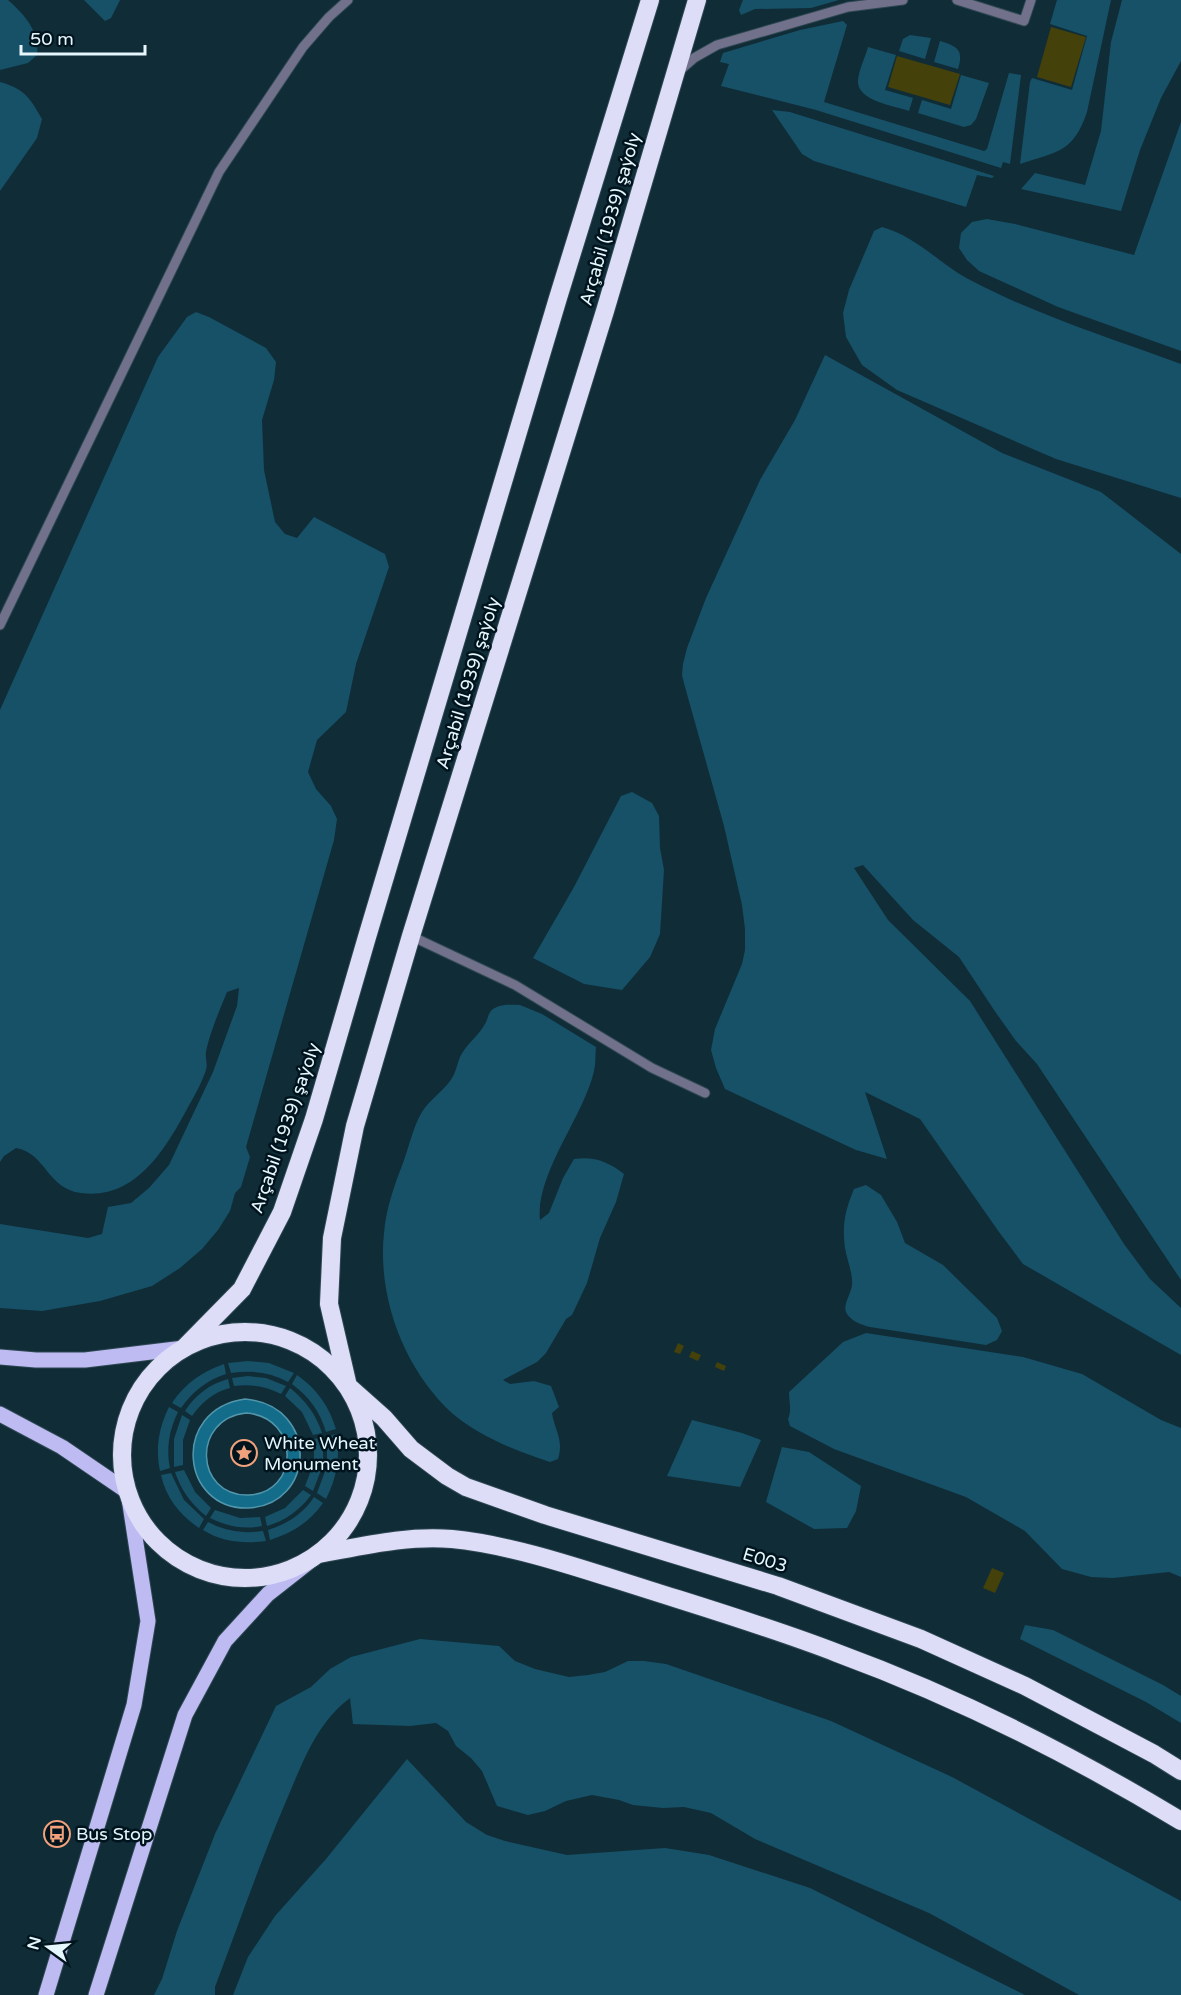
<svg xmlns="http://www.w3.org/2000/svg" width="1181" height="1995" font-family="'Varela Round',sans-serif">
<style>
.green{fill:#165167}
.water{fill:#136d8a;stroke:#5296ac;stroke-width:1.5;fill-rule:evenodd}
.building{fill:#44410a}
.lines{fill:none;stroke-linecap:round;stroke-linejoin:round}
.lane-casing{stroke:#2e4853;stroke-width:11}
.primary-casing{stroke:#2e4853;stroke-width:17}
.highway-casing{stroke:#2e4853;stroke-width:20}
.lane{stroke:#72718c;stroke-width:9}
.primary{stroke:#bdbbf2;stroke-width:15}
.highway{stroke:#deddf8;stroke-width:18}
.labels{text-anchor:middle;dominant-baseline:central;stroke-width:5;stroke-linejoin:round;paint-order:stroke}
.street-label{font-size:18px;fill:#e6f6fd;stroke:#00141e}
.poi-label{font-size:18px;fill:#e6f6fd;stroke:#00141e;text-anchor:start}
</style>
<rect width="100%" height="100%" fill="#102c37"/>
<g class="green">
<path d="M0,0H8C25,15 40,32 37,55L28,63L0,70Z"/>
<polygon points="84,0 120,0 111,18 105,21"/>
<polygon points="743,0 839,0 811,8 755,9 741,15 739,10"/>
<path d="M1057,0H1111L1087,112C1073,153 1058,151 1020,164L1030,82L1032,78L1072,90L1087,36L1050,24Z"/>
<polygon points="1122,0 1181,0 1181,61 1161,98 1140,150 1121,211 1021,189 1035,173 1085,185 1101,131 1111,42"/>
<polygon points="843,21 847,25 824,102 984,151 987,149 1009,73 1021,75 1010,164 1003,162 1001,168 816,110 721,86 729,64 720,62 723,53 800,30"/>
<polygon points="910,35 931,38 925,59 899,51 903,39"/>
<path d="M940,41C957,46 964,50 958,69L934,62Z"/>
<path d="M868,47L896,55L885,90L913,98L909,111C895,106 856,101 858,80C859,69 865,58 868,47Z"/>
<polygon points="961,75 989,83 976,119 971,125 964,127 918,113 922,100 951,109"/>
<path d="M0,82C25,89 30,98 42,119L37,138L0,191Z"/>
<polygon points="772,110 790,112 994,176 992,178 977,175 966,207 814,161 802,154"/>
<polygon points="1181,122 1181,351 1058,307 979,271 967,260 959,248 961,233 972,222 987,219 1015,224 1134,255"/>
<path d="M882,227C918,237 940,265 972,281C1039,316 1111,338 1181,364V498L1056,459L897,390L862,365L846,337L843,313L849,290L874,231Z"/>
<path d="M196,312L209,317L266,348L276,362L274,380L262,420L264,470L275,522L285,534L297,538L314,517L385,554L389,567L356,664L346,712L317,740L308,772L316,789L331,806L337,819L334,840L246,1147L250,1157L241,1187L235,1193L230,1211L218,1230L202,1249L180,1268L152,1286L100,1301L42,1311L0,1308V1224L88,1238L102,1234L108,1207L131,1203L149,1188L169,1165L213,1072L237,1006L239,988L227,992C220,1009 209,1035 206,1052C205,1058 208,1064 206,1070C201,1085 193,1098 186,1111C164,1151 135,1200 81,1193C47,1189 46,1153 16,1148L4,1156L0,1162V710L158,357L187,317Z"/>
<polygon points="825,355 1002,453 1101,492 1181,554 1181,1280 1037,1064 1016,1041 994,1010 959,957 913,920 863,865 854,868 888,920 970,1001 1124,1244 1150,1279 1181,1308 1181,1355 1023,1264 999,1232 920,1119 865,1092 887,1159 856,1150 725,1089 716,1068 711,1050 715,1029 742,964 745,950 745,929 742,905 724,826 685,687 682,675 683,664 687,648 706,598 760,480 795,420"/>
<polygon points="632,792 652,803 659,816 660,848 664,870 660,934 650,957 622,990 584,984 533,958 574,887 621,796"/>
<path d="M520,1005L542,1014L596,1047C595,1055 596,1063 594,1071C584,1116 535,1174 540,1220L549,1213L563,1178L574,1159C594,1156 609,1162 624,1174L616,1202L600,1238L587,1283L572,1315L566,1319L546,1353L537,1362L503,1380L510,1384L534,1381L551,1386L559,1407L552,1413C555,1431 564,1440 558,1459L550,1462C517,1451 480,1437 453,1414C405,1371 377,1298 384,1233C386,1209 394,1186 403,1163C409,1147 413,1127 422,1112C430,1099 444,1091 452,1078C456,1072 457,1064 460,1057C466,1044 478,1037 485,1024C489,1017 488,1010 497,1007C504,1004 513,1005 520,1005Z"/>
<path d="M866,1185L881,1195L897,1222L905,1243L943,1265L997,1318L1002,1331L997,1340L986,1345L870,1327C862,1325 850,1321 846,1312C843,1304 851,1294 852,1285C853,1273 847,1260 845,1248C842,1224 845,1211 854,1189Z"/>
<path d="M866,1333L1023,1357L1082,1374L1161,1420L1181,1428V1577L1169,1572L1113,1578L1091,1577L1062,1569L1025,1531L966,1497L834,1449L790,1426L788,1419C792,1410 789,1402 789,1392L843,1342Z"/>
<path d="M248,1361L269,1363L294,1373L288,1382C270,1372 251,1370 231,1373L228,1363Z"/>
<path d="M224,1364L226,1374C207,1380 192,1392 181,1408L172,1403C184,1384 203,1371 224,1364Z"/>
<path d="M297,1375C317,1389 329,1406 336,1429L326,1432C320,1411 309,1397 292,1384Z"/>
<path d="M248,1376L266,1378L286,1386L281,1394C266,1386 251,1384 234,1386L232,1378Z"/>
<path d="M228,1379L230,1388C214,1392 202,1402 192,1416L185,1411C195,1395 210,1384 228,1379Z"/>
<path d="M290,1388C305,1400 316,1414 322,1433L313,1435L302,1412L285,1396Z"/>
<path d="M169,1407L178,1412C169,1430 166,1449 170,1468L160,1471C155,1448 159,1427 169,1407Z"/>
<polygon points="182,1415 190,1420 183,1440 183,1465 174,1467 174,1439"/>
<polygon points="692,1420 742,1433 761,1440 740,1487 667,1476"/>
<path d="M337,1434C340,1457 337,1478 326,1499L317,1493L327,1466V1436Z"/>
<polygon points="323,1437 323,1465 313,1491 305,1486 314,1463 314,1439"/>
<polygon points="782,1447 809,1452 861,1486 856,1511 847,1528 814,1529 766,1502"/>
<path d="M184,1470L195,1492L211,1508L206,1516C191,1504 181,1490 175,1472Z"/>
<path d="M171,1473L184,1500L204,1519L199,1528C180,1515 166,1498 161,1475Z"/>
<path d="M303,1490L311,1495C300,1510 285,1521 267,1526L265,1517L285,1508Z"/>
<path d="M314,1497L323,1503C310,1522 292,1533 270,1540L268,1530C287,1524 303,1514 314,1497Z"/>
<path d="M215,1510L240,1518L260,1517L262,1526C244,1530 226,1526 210,1518Z"/>
<path d="M208,1522C225,1531 244,1534 263,1531L266,1541C244,1544 222,1542 203,1530Z"/>
<polygon points="1025,1625 1053,1630 1163,1685 1181,1696 1181,1723 1146,1702 1020,1639"/>
<path d="M420,1639L499,1646L515,1661L535,1669L569,1677L588,1675L605,1672L628,1661H644L666,1664L831,1721L952,1777L1181,1901V1995H1079L929,1913L755,1839L711,1813L684,1807L663,1808L633,1805L619,1800L592,1795L566,1801L545,1811L528,1815L497,1806L482,1771L471,1758L456,1746L448,1731L436,1723L410,1726L353,1724L350,1698C315,1724 301,1767 284,1806C259,1865 238,1926 215,1987V1995H154L162,1979L177,1931L215,1834L276,1706L311,1687L330,1669L351,1657Z"/>
<polygon points="407,1759 466,1822 487,1835 505,1841 567,1855 665,1848 709,1855 810,1888 1025,1995 233,1995 248,1957 275,1916 326,1859"/>
</g>
<path class="water" d="M245,1399C321,1406 315,1506 248,1508C181,1510 170,1410 245,1399ZM246,1413C301,1417 300,1494 248,1495C195,1496 191,1419 246,1413Z"/>
<g class="building">
<polygon points="1051,27 1086,37 1071,87 1037,77"/>
<polygon points="897,56 960,74 950,105 888,87"/>
<polygon points="678,1343 684,1346 680,1354 674,1352"/>
<polygon points="692,1351 701,1355 698,1361 689,1357"/>
<polygon points="717,1362 726,1366 724,1371 715,1367"/>
<polygon points="992,1568 1004,1573 995,1593 983,1588"/>
</g>
<g class="lines">
<defs>
<g id="lane">
<polyline points="957,0 1024,21 1031,0"/>
<polyline points="678,72 694,58 717,45 848,7 903,0"/>
<polyline points="0,625 219,172 303,47 329,17 348,0"/>
<polyline points="411,936 515,985 652,1068 705,1093"/>
</g>
<g id="primary">
<polyline points="0,1357 36,1360 85,1360 184,1348"/>
<polyline points="0,1414 62,1447 128,1492 148,1621 134,1705 46,1995"/>
<polyline points="96,1995 185,1715 225,1641 268,1594 319,1554"/>
</g>
<g id="highway">
<polyline points="697,0 605,311 411,936 355,1126 332,1238 329,1304 348,1386 384,1418 411,1449 447,1476 466,1487 545,1515 778,1586 921,1639 1025,1686 1154,1754 1181,1771"/>
<circle cx="245" cy="1455" r="123"/>
<polyline points="184,1348 242,1289 282,1212 314,1119 367,937 558,298 650,0"/>
<path d="M319,1554C363,1546 408,1535 452,1539C515,1545 588,1571 649,1590C712,1610 775,1629 837,1653C957,1697 1072,1755 1181,1821"/>
</g>
</defs>
<use href="#lane" class="lane-casing"/>
<use href="#primary" class="primary-casing"/>
<use href="#highway" class="highway-casing"/>
<use href="#lane" class="lane"/>
<use href="#primary" class="primary"/>
<use href="#highway" class="highway"/>
</g>
<defs>
<symbol id="sight-ring" viewBox="-11 -11 22 22"><circle r="9.5" fill="#00141e" stroke="#f1a17b" stroke-width="1.5"/><path d="M0-6L1.8-2.2L6-1.7L2.9 1.2L3.7 5.4L0 3.3L-3.7 5.4L-2.9 1.2L-6-1.7L-1.8-2.2Z" fill="#f1a17b"/></symbol>
<symbol id="bus-ring" viewBox="-11 -11 22 22"><circle r="9.5" fill="#00141e" stroke="#f1a17b" stroke-width="1.5"/><path d="M-5-6H5V4H4V6H2V4H-2V6H-4V4H-5ZM-3.5-4V0h7V-4ZM-3.5 1.2v1.5H-2V1.2ZM2 1.2v1.5H3.5V1.2Z" fill="#f1a17b"/></symbol>
</defs>
<g fill-rule="evenodd">
<use href="#sight-ring" x="229" y="1438" width="30" height="30"/>
<use href="#bus-ring" x="42" y="1819" width="30" height="30"/>
</g>
<g class="labels">
<g class="street-label">
<text transform="translate(610 219) rotate(-74)">Arçabil (1939) şaýoly</text>
<text transform="translate(468 683) rotate(-73)">Arçabil (1939) şaýoly</text>
<text transform="translate(285 1128) rotate(-71)">Arçabil (1939) şaýoly</text>
<text transform="translate(765 1560) rotate(17)">E003</text>
</g>
<g class="poi-label">
<text x="264" y="1443">White Wheat<tspan x="264" dy="21">Monument</tspan></text>
<text x="76" y="1834">Bus Stop</text>
</g>
</g>
<g transform="translate(48 1947) rotate(285)" stroke="#00141e" stroke-width="4.5" paint-order="stroke">
<path d="M0-4.5L10 22L0 15L-10 22Z" fill="#e6f6fd"/>
<text y="-9" font-size="16" font-weight="bold" text-anchor="middle" fill="#e6f6fd">N</text>
</g>
<path d="M21 45v9h124v-9" fill="none" stroke="#e6f6fd" stroke-width="3"/>
<text x="30" y="45" font-size="18" fill="#e6f6fd" stroke="#00141e" stroke-width="4.5" paint-order="stroke">50 m</text>
</svg>
